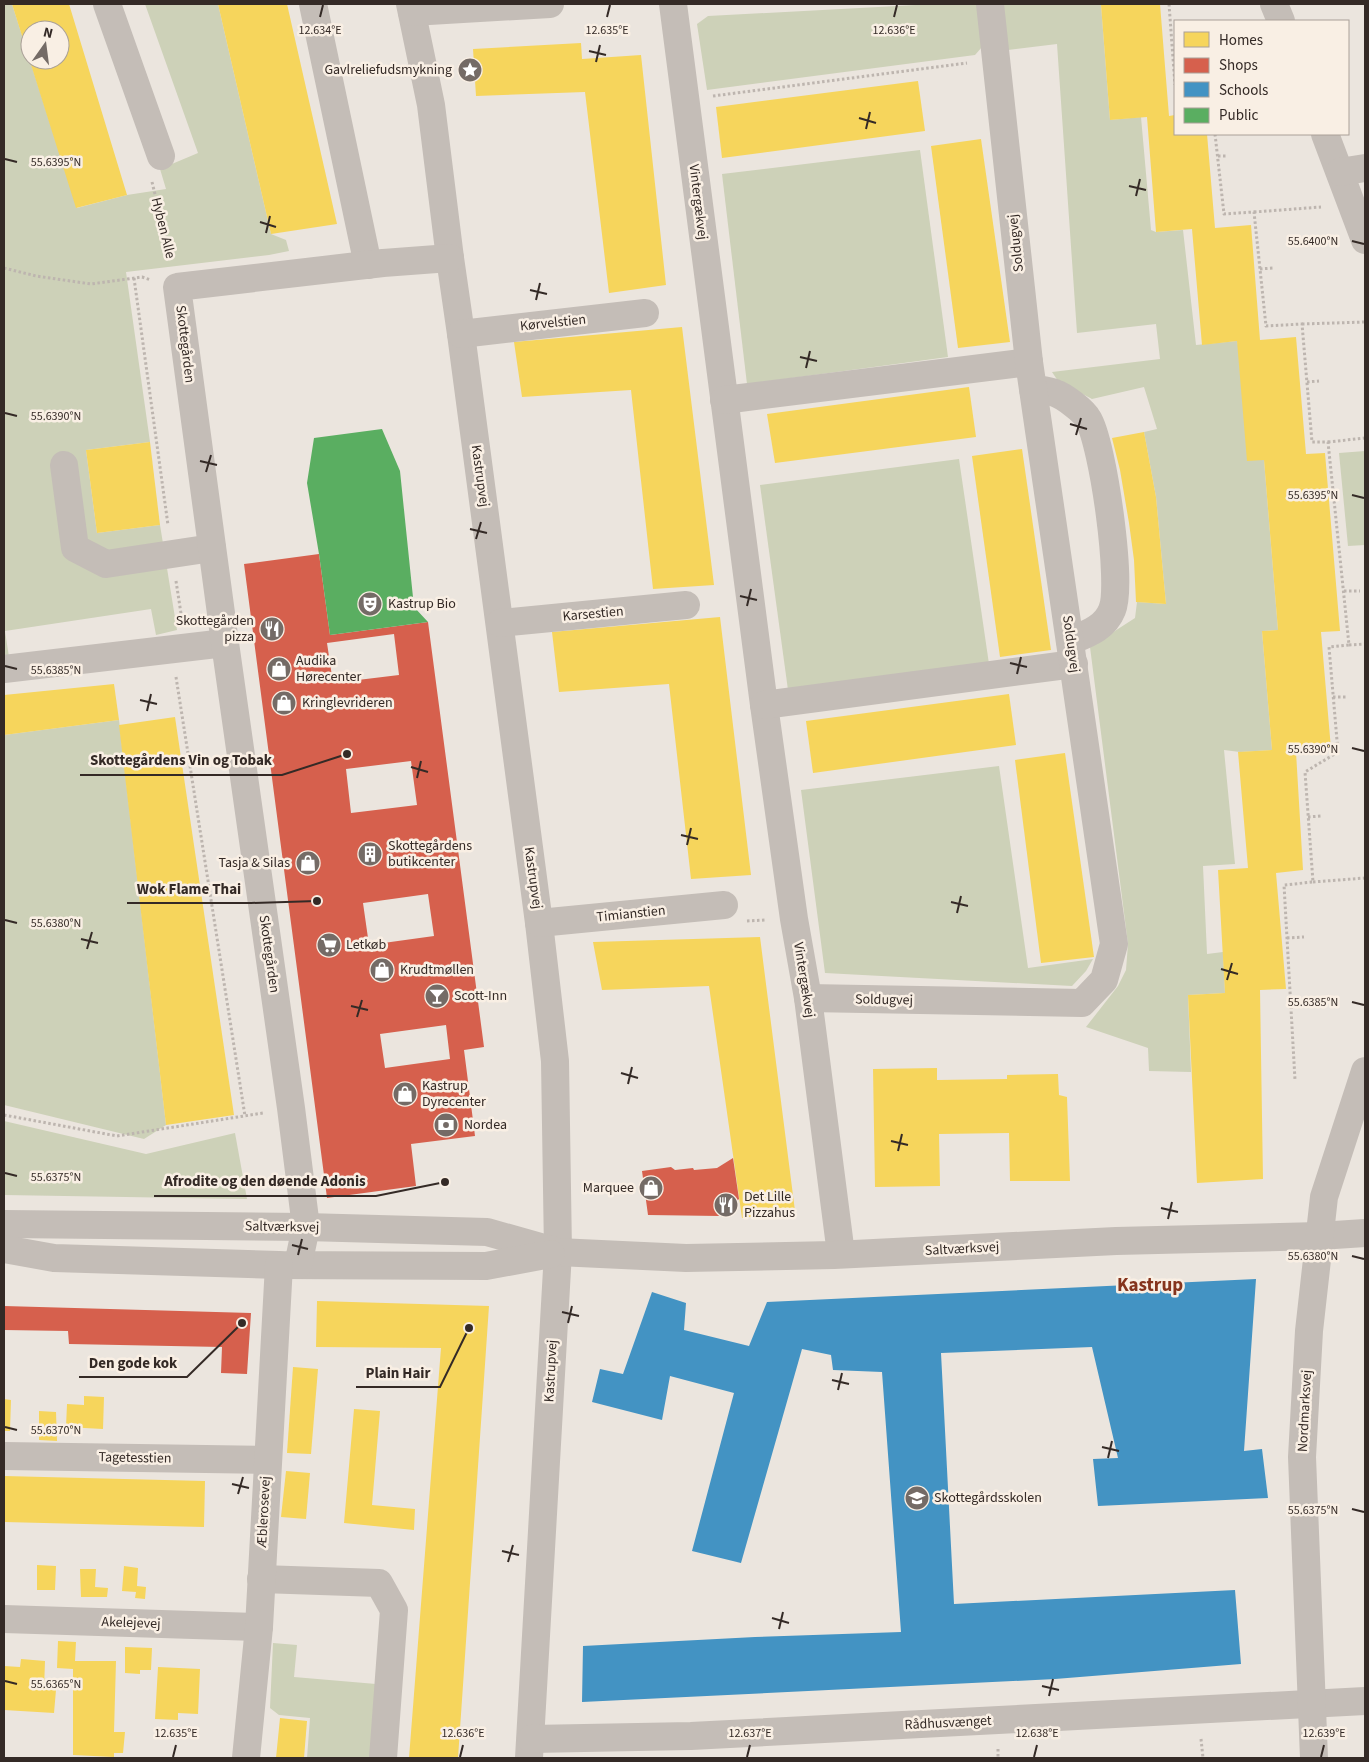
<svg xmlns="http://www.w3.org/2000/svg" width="1369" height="1762" font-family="'Source Sans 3',sans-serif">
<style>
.green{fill:#cdd1b8}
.homes{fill:#f6d55c;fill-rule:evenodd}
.shops{fill:#d6604d;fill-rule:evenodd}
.schools{fill:#4393c3}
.public{fill:#5aae61}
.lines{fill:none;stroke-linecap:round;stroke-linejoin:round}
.path{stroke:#bdb5af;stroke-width:3;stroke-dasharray:2.5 2.5;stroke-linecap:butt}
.minor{stroke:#c4bdb7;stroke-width:28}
.ticks{fill:none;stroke:#342a26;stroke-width:2}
.labels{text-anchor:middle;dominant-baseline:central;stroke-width:5;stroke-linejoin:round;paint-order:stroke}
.poi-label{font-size:14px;fill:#342a26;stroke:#f9efe4;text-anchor:start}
.street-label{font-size:14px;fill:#342a26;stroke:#f9efe4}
.district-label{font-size:19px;font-weight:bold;fill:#85341d;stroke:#f9efe4}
.ticks-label{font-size:12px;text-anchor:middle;fill:#342a26;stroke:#f9efe4;stroke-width:5;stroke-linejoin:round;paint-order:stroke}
.leader{fill:none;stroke:#342a26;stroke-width:2}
.callout-dot{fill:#342a26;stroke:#f9efe4;stroke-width:2}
.callout-label{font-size:15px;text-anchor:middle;font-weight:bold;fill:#342a26;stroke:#f9efe4;stroke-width:5;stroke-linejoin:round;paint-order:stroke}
</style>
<rect width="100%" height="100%" fill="#ebe5de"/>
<g class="green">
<polygon points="4,4 12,4 77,208 127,195 166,189 160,169 198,153 145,4 218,4 271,234 286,240 289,251 269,255 126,272 150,442 86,450 97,533 160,525 177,630 156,635 151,609 5,631 9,657 4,656"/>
<polygon points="934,4 977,4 982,47 975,55 707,90 697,24 708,16"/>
<polygon points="1002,4 1117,4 1101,5 1110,120 1141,117 1151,230 1156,232 1183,230 1196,345 1237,341 1264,460 1278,630 1262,631 1272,750 1240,752 1224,750 1235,864 1203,866 1207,954 1223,952 1225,993 1188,995 1191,1072 1149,1071 1148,1048 1086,1027 1118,986 1126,970 1128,944 1090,647 1135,618 1137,602 1166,604 1156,497 1144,432 1157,429 1144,387 1092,399 1058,381 1052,372 1160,359 1156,324 1077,333 1057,44 1008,50"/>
<polygon points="920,150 948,357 747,384 722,174"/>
<polygon points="1365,451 1365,545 1348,546 1339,453"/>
<polygon points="959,459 989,664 788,690 760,485"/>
<polygon points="119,720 166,1125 144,1139 4,1105 4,735"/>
<polygon points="999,766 1028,968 1093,959 1086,971 1072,986 825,973 801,790"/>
<polygon points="4,1121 146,1154 235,1133 247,1199 4,1195"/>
<polygon points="273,1643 297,1645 294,1677 376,1684 371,1758 307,1758 310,1718 279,1715 270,1708"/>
</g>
<g class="homes">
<path d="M12,4H69L127,195L76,208ZM30,30H60V60H30Z"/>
<polygon points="218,4 287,4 337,224 271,234"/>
<polygon points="1117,4 1160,4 1169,116 1175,115 1175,134 1207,134 1215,228 1251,225 1260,340 1296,337 1306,454 1325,453 1340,631 1321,632 1331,749 1296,752 1303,870 1276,873 1286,989 1260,990 1263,1179 1197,1183 1188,995 1225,993 1218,870 1248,868 1238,752 1272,750 1262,631 1278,630 1264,460 1247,461 1237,341 1202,345 1192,229 1156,232 1147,117 1110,120 1101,5"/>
<polygon points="581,43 582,59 641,55 666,285 609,293 585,92 476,96 473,49"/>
<polygon points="918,81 925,131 722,158 716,107"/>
<polygon points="981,139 1010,342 958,348 931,146"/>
<polygon points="682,327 714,585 653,589 631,390 522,397 514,342"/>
<polygon points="969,387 976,437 775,463 767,414"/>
<polygon points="1144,432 1156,497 1166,604 1136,602 1134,560 1129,523 1120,470 1112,438"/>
<polygon points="150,442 160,525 97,533 86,450"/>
<polygon points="1022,449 1051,650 1000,657 972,456"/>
<polygon points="720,617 751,875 691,879 669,684 559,692 552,632"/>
<polygon points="114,684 119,720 4,735 4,695"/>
<polygon points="1009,694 1016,745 813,773 806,721"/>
<polygon points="175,717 234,1115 166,1125 119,725"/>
<polygon points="1065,753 1094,957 1041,963 1015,760"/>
<polygon points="760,937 795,1211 742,1218 709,986 602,990 593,942"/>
<polygon points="937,1068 937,1080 1007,1079 1007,1075 1058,1074 1059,1095 1067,1097 1070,1181 1010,1181 1009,1133 939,1134 940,1186 875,1187 873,1069"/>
<polygon points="317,1301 489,1306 458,1758 409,1758 441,1348 316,1347"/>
<polygon points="293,1367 318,1369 311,1454 287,1453"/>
<polygon points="84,1396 104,1397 103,1429 66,1427 67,1404 84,1405"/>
<polygon points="4,1399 11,1400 10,1431 4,1431"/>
<polygon points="354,1409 380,1411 372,1505 415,1509 414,1530 344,1523"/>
<polygon points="39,1411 56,1412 57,1441 39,1440"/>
<polygon points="286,1471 310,1473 306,1519 281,1517"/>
<polygon points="4,1476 205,1481 204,1527 4,1522"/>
<polygon points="37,1565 56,1566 55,1590 37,1590"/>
<polygon points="124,1566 138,1568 137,1586 146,1587 145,1599 135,1598 136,1592 122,1591"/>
<polygon points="80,1569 96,1569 95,1587 108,1588 107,1597 81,1597"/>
<polygon points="58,1641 76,1642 75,1661 116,1661 114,1732 125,1732 123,1753 114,1753 114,1757 73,1755 73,1669 57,1668"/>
<polygon points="125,1647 152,1648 151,1670 140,1670 140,1674 125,1673"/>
<polygon points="21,1659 45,1661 44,1689 56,1690 54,1713 4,1710 4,1666 20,1667"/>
<polygon points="158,1667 200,1669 198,1714 178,1713 178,1720 155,1719"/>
<polygon points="280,1718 307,1721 304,1758 276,1758"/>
</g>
<g class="shops">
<path d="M319,554L330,635L428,622L484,1047L464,1050L475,1136L411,1144L416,1186L327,1198L244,564ZM394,634L399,675L333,683L327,643ZM411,761L417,805L351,813L346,769ZM428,894L434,936L369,945L363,903ZM446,1025L450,1059L385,1068L380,1034Z"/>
<polygon points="733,1158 739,1199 719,1216 648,1215 642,1171 671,1167 675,1170 693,1168 694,1170 717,1168"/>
<polygon points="4,1306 251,1313 247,1374 221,1373 222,1347 69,1344 68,1331 4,1330"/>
</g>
<polygon class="schools" points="1256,1279 1244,1451 1262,1449 1268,1498 1098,1506 1093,1459 1118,1458 1092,1347 941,1353 954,1604 1235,1590 1241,1664 1055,1679 582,1702 583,1646 755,1637 901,1632 882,1372 833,1370 831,1355 802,1349 741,1563 692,1551 734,1393 670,1376 662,1420 592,1402 600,1369 623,1374 652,1292 686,1303 684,1330 749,1346 767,1302"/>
<polygon class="public" points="382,429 400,471 414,607 428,622 330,635 319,554 307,483 314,438"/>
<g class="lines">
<g class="path">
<polyline points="1169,4 1175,85"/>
<polyline points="713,96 967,63"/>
<polyline points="1215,134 1224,214 1254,212 1266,326 1302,324 1312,442 1328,442 1349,645 1329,647 1338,752 1305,772 1313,882 1284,885 1295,1080"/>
<polyline points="1218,156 1228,156"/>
<polyline points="152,182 171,259"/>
<polyline points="1254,212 1321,207"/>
<polyline points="4,268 36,276 91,284 142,277 151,280"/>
<polyline points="1260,269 1273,268"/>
<polyline points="134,278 168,525"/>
<polyline points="1302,324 1365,322"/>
<polyline points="1307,382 1319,381"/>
<polyline points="1328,442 1365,438"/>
<polyline points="176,581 182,620"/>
<polyline points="1344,591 1360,591"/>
<polyline points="1349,645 1365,644"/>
<polyline points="176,677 245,1116"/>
<polyline points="1333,697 1348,697"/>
<polyline points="1308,817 1321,816"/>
<polyline points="1313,882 1365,878"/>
<polyline points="747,921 766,920"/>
<polyline points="1287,938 1304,937"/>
<polyline points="4,1115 117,1136 263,1113"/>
<polyline points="1201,1739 1203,1758"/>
<polyline points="998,1749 998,1758"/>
</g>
<g class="minor">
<polyline points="107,4 161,156"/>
<polyline points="313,4 368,265"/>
<polyline points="410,4 431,105 450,258 461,334 539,923 555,1061 558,1252 529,1758"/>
<polyline points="673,4 764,705 794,919 808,998 841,1254"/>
<polyline points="1274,4 1281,21"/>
<polyline points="412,12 550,4"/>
<polyline points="1325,134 1365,240"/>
<polyline points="1340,172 1365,168"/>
<polyline points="461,334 645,313"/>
<path d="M1033,389C1040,390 1049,390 1055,393C1064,396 1084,411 1088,419C1103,443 1123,585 1112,610C1105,628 1087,634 1070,641"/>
<polyline points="724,400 1029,362"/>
<polyline points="64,465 75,548 106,564 212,548"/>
<polyline points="500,623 686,605"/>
<polyline points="4,669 225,643"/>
<polyline points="764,705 1074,664"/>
<polyline points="539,923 724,905"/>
<polyline points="808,998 1082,1003 1104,980 1114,944 1029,362 990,4"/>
<polyline points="4,1224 306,1227 487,1232 558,1252 686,1258 834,1255 1116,1241 1319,1236 1365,1233"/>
<polyline points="4,1249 54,1258 279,1265 486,1266 551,1254"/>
<polyline points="298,1265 306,1227 291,1108 225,643 177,287 383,263 450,258"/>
<polyline points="4,1456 267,1460"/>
<polyline points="261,1579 379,1583 394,1610 383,1758"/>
<polyline points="4,1619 259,1627"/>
<polyline points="531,1739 691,1736 1365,1701"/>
<polyline points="246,1758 259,1627 279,1265"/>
<polyline points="1314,1758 1302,1457 1309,1331 1324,1197 1365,1071"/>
</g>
</g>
<path class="ticks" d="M320,17L323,5M607,17L610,5M894,17L897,5M589,51L606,55M596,62L600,45M859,118L876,123M866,129L870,112M5,159L17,162M1129,186L1146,190M1136,196L1140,179M260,222L276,227M266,233L270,216M1352,241L1364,244M530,290L547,294M536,300L540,283M800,357L817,361M806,368L810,351M5,413L17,416M1070,424L1087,429M1076,435L1081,418M200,461L217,465M206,472L211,455M1352,495L1364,498M470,529L487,533M476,539L481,522M740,596L757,600M747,606L751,589M1010,663L1027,667M5,666L17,669M1017,674L1021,657M140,700L157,704M147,711L151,694M1352,748L1364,751M411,767L428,772M417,778L421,761M681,835L698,839M687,845L691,828M951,902L968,906M957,913L961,896M5,920L17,923M81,939L98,943M87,949L92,932M1221,969L1238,974M1227,980L1232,963M1352,1002L1364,1005M351,1006L368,1010M357,1017L362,1000M621,1073L638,1078M628,1084L632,1067M891,1141L908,1145M898,1151L902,1134M5,1173L17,1176M1161,1208L1178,1212M1168,1219L1172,1202M292,1245L308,1249M298,1255L302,1239M1352,1256L1364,1259M562,1312L579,1316M568,1323L572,1306M832,1380L849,1384M838,1390L842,1373M5,1427L17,1430M1102,1447L1119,1451M1108,1458L1112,1441M232,1484L249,1488M238,1494L243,1477M1352,1509L1364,1512M502,1551L519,1555M508,1562L513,1545M772,1618L789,1623M779,1629L783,1612M5,1681L17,1684M1042,1686L1059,1690M1049,1696L1053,1679M173,1757L176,1745M460,1757L463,1745M747,1757L750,1745M1034,1757L1037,1745M1321,1757L1324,1745"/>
<defs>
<symbol id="sight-disc" viewBox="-11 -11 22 22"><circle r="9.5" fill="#746b66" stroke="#f9efe4"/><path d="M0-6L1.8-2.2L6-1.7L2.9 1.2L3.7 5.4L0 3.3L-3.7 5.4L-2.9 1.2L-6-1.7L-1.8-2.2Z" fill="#fff"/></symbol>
<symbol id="theatre-disc" viewBox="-11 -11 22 22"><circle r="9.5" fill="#746b66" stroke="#f9efe4"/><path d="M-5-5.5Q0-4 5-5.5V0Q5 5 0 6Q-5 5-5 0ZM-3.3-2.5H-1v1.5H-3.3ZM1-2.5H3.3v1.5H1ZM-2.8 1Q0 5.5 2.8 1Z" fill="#fff"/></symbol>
<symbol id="restaurant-disc" viewBox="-11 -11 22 22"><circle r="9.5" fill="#746b66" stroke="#f9efe4"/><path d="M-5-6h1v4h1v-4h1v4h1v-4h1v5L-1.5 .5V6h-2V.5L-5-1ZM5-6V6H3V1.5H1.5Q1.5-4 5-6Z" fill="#fff"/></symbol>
<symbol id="shop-disc" viewBox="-11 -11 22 22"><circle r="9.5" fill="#746b66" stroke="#f9efe4"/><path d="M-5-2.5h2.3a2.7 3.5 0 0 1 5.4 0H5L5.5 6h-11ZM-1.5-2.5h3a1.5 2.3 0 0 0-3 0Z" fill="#fff"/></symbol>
<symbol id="building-disc" viewBox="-11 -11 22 22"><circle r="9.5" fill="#746b66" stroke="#f9efe4"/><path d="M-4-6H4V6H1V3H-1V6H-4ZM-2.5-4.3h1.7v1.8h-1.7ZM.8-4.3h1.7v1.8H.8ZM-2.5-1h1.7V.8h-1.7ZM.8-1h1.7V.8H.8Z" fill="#fff"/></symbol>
<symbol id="supermarket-disc" viewBox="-11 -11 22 22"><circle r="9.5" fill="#746b66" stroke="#f9efe4"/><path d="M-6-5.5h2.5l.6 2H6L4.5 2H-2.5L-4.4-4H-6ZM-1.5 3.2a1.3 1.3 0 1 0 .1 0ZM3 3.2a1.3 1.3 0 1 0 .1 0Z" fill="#fff"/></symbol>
<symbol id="bar-disc" viewBox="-11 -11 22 22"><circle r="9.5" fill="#746b66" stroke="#f9efe4"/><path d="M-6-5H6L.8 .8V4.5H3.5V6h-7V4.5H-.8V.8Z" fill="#fff"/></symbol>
<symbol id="bank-disc" viewBox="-11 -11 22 22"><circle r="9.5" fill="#746b66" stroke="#f9efe4"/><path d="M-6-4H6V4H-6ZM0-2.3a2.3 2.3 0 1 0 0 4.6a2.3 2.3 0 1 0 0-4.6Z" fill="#fff"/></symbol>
<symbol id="school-disc" viewBox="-11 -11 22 22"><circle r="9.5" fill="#746b66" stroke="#f9efe4"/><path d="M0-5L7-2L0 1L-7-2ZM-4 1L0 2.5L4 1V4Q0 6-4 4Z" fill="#fff"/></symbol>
</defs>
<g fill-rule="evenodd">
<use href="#sight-disc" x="456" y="56" width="28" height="28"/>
<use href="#theatre-disc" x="356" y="590" width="28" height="28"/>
<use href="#restaurant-disc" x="258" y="615" width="28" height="28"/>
<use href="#shop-disc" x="265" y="655" width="28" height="28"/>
<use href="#shop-disc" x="270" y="689" width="28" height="28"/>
<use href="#building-disc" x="356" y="840" width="28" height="28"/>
<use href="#shop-disc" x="294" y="849" width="28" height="28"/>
<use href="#supermarket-disc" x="315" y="931" width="28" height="28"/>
<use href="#shop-disc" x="368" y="956" width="28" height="28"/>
<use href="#bar-disc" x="423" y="982" width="28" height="28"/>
<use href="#shop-disc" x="391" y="1080" width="28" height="28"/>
<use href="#bank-disc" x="432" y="1111" width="28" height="28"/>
<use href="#shop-disc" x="637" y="1174" width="28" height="28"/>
<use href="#restaurant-disc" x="712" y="1191" width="28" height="28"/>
<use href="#school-disc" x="903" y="1484" width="28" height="28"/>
</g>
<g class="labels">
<g class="poi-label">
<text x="452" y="70" text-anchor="end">Gavlreliefudsmykning</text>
<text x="388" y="604">Kastrup Bio</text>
<text x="254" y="621" text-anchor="end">Skottegården<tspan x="254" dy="16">pizza</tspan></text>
<text x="296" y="661">Audika<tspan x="296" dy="16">Hørecenter</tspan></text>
<text x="302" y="703">Kringlevrideren</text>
<text x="388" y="846">Skottegårdens<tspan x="388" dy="16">butikcenter</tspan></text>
<text x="290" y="863" text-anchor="end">Tasja &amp; Silas</text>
<text x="346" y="945">Letkøb</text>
<text x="400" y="970">Krudtmøllen</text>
<text x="454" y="996">Scott-Inn</text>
<text x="422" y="1086">Kastrup<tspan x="422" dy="16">Dyrecenter</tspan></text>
<text x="464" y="1125">Nordea</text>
<text x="634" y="1188" text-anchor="end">Marquee</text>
<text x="744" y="1197">Det Lille<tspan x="744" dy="16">Pizzahus</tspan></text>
<text x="934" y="1498">Skottegårdsskolen</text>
</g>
<g class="street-label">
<text transform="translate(698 202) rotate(83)">Vintergækvej</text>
<text transform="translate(163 228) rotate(76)">Hyben Alle</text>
<text transform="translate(1016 243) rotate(-96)">Soldugvej</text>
<text transform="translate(553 323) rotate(-6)">Kørvelstien</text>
<text transform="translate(185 344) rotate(83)">Skottegården</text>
<text transform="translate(480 476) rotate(82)">Kastrupvej</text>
<text transform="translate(593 614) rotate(-5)">Karsestien</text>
<text transform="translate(1071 644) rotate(82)">Soldugvej</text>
<text transform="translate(533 878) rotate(82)">Kastrupvej</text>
<text transform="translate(631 914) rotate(-6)">Timianstien</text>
<text transform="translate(269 954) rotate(82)">Skottegården</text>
<text transform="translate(804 980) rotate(81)">Vintergækvej</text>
<text transform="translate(884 1000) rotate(1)">Soldugvej</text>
<text transform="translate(282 1227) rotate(1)">Saltværksvej</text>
<text transform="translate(962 1249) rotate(-3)">Saltværksvej</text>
<text transform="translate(551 1371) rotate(-87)">Kastrupvej</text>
<text transform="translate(1305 1411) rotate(-87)">Nordmarksvej</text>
<text transform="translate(135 1458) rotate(1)">Tagetesstien</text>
<text transform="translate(264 1512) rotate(-87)">Æblerosevej</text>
<text transform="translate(131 1623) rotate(2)">Akelejevej</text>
<text transform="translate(948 1723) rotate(-3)">Rådhusvænget</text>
</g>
<g class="district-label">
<text x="1150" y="1285">Kastrup</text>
</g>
</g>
<g class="ticks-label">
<text x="320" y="34">12.634°E</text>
<text x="607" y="34">12.635°E</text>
<text x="894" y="34">12.636°E</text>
<text x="56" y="166">55.6395°N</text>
<text x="1313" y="245">55.6400°N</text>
<text x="56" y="420">55.6390°N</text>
<text x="1313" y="499">55.6395°N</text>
<text x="56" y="674">55.6385°N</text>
<text x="1313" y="753">55.6390°N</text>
<text x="56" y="927">55.6380°N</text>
<text x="1313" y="1006">55.6385°N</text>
<text x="56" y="1181">55.6375°N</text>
<text x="1313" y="1260">55.6380°N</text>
<text x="56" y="1434">55.6370°N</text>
<text x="1313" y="1514">55.6375°N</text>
<text x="56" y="1688">55.6365°N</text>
<text x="176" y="1737">12.635°E</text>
<text x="463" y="1737">12.636°E</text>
<text x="750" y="1737">12.637°E</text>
<text x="1037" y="1737">12.638°E</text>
<text x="1324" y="1737">12.639°E</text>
</g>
<path class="leader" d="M347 754L282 775H80M317 901L251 903H127M445 1182L376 1196H154M242 1323L187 1377H79M469 1328L440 1387H356"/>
<g class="callout-dot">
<circle cx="347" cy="754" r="5"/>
<circle cx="317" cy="901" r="5"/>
<circle cx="445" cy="1182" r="5"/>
<circle cx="242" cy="1323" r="5"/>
<circle cx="469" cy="1328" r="5"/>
</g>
<g class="callout-label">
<text x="181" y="765">Skottegårdens Vin og Tobak</text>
<text x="189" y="894">Wok Flame Thai</text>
<text x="265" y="1186">Afrodite og den døende Adonis</text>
<text x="133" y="1368">Den gode kok</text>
<text x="398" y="1378">Plain Hair</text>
</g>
<rect width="1369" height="1762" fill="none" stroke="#342a26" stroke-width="10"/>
<rect x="1174" y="20" width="175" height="115" fill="#f9efe4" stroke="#aaa098"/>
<rect x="1184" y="32" width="25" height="15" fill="#f6d55c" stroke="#aaa098"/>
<text x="1219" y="45" font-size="15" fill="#342a26">Homes</text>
<rect x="1184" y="58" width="25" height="15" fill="#d6604d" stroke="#aaa098"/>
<text x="1219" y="70" font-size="15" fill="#342a26">Shops</text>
<rect x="1184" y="82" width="25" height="15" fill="#4393c3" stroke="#aaa098"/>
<text x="1219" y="95" font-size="15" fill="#342a26">Schools</text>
<rect x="1184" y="108" width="25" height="15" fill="#5aae61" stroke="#aaa098"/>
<text x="1219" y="120" font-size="15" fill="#342a26">Public</text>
<g transform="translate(45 45) rotate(14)"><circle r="24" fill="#f9efe4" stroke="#aaa098"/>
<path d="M0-4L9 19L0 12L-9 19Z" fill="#746b66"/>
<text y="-8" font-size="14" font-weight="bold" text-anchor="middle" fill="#342a26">N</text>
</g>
</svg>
